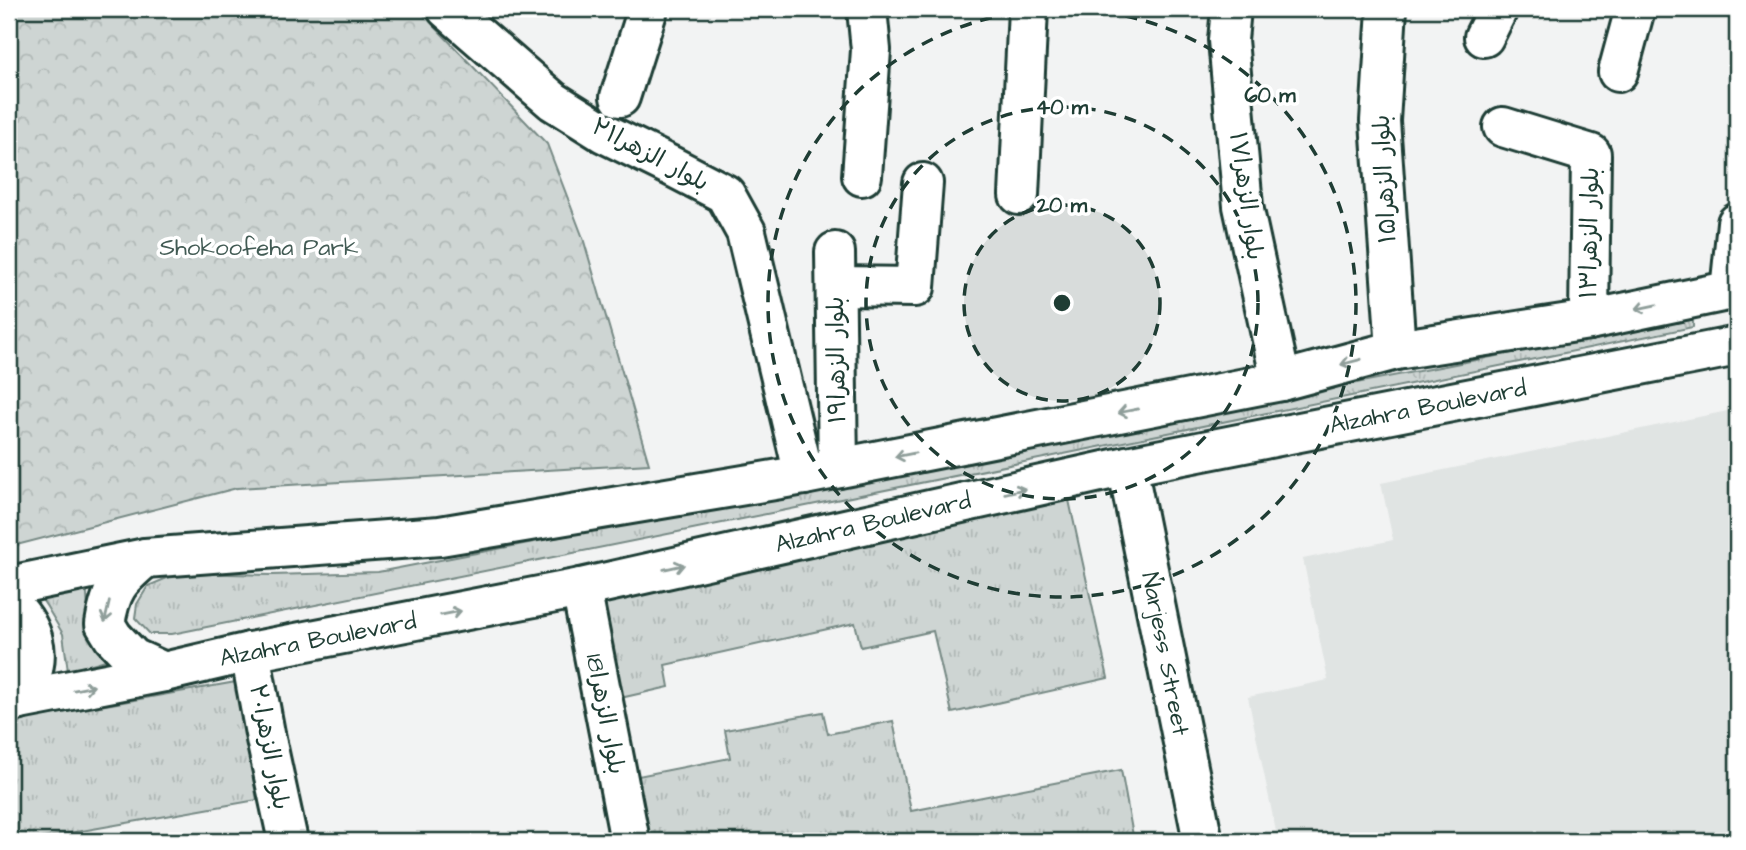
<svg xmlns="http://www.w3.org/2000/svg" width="1746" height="850" font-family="'Architects Daughter','Playpen Sans Arabic',sans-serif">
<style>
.built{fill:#e0e4e3}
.grass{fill:url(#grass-tufts);stroke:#768984;stroke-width:2}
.park{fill:url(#park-crowns);stroke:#768984;stroke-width:2}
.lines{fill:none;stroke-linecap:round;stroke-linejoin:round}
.minor-casing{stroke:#1f3d34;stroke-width:44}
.major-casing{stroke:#1f3d34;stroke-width:44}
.minor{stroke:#fff;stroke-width:38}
.major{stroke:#fff;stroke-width:38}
.oneway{stroke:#8f9e9a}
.ring{fill:none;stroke:#1f3d34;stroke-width:3.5;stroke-dasharray:12 9}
.labels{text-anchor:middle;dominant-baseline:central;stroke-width:7;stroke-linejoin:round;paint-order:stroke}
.street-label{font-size:24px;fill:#1f3d34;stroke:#fff}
.park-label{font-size:24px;fill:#425b54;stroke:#fff}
.centre{fill:#1f3d34;stroke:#fff;stroke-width:3.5}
.ring-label{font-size:21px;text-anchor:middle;font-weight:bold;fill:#1f3d34;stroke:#fff;stroke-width:7;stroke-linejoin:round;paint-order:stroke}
</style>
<defs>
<pattern id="grass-tufts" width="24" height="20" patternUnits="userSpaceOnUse" patternTransform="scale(1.75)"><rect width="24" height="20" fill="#ced5d3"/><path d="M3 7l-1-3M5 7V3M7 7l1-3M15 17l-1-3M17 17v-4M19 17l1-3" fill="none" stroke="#b0b8b6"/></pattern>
<pattern id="park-crowns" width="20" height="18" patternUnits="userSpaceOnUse" patternTransform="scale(1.75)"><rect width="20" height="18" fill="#ced5d3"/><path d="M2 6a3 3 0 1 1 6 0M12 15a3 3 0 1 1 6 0" fill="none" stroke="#b0b8b6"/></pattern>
</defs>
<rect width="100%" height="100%" fill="#f2f3f3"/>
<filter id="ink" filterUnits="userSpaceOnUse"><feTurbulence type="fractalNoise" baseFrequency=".0143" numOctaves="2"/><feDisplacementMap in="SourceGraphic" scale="14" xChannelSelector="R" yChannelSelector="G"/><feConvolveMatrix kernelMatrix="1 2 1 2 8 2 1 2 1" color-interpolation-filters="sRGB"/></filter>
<g filter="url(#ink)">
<polygon class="built" points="1737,409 1737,841 1278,841 1248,697 1328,680 1303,559 1393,540 1381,483"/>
<g class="grass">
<polygon points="1693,318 1693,327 172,634 150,634 135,618 137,604 148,586 179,573 272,575 378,572"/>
<polygon points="1067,491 1108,678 952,713 933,631 861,647 855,623 665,665 669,687 616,699 593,598"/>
<polygon points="86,581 89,623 109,659 68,671 63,634 47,607 37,592"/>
<polygon points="236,682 257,800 25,841 9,841 9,722"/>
<polygon points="823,712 828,734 893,721 911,811 1121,770 1134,841 640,841 628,778 730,758 725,730"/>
</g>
<polygon class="park" points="9,9 418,9 547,144 583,238 649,464 237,488 9,547"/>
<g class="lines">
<defs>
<g id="minor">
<polyline points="447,9 553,101 604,133 671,166 725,194 746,232 804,475"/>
<polyline points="1231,9 1228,40 1243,206 1281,381"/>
<polyline points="1387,9 1380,121 1396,350"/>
<polyline points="1484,37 1498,9"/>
<polyline points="1618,72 1635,9"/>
<polyline points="620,97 648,9"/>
<polyline points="1503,127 1591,154 1589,320"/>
<polyline points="862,176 871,50 867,9"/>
<polyline points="1019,195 1028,9"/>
<polyline points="835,252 838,468"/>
<polyline points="836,286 915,287 923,183"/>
<polyline points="1730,291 1737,223"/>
<polyline points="1127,466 1203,841"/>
<polyline points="581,588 630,841"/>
<polyline points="250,652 266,739 288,841"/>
</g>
<g id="major">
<path d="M145,558C118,581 111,588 105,624L113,637L133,658L164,672"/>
<polyline points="9,586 145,558 440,536 804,475 1281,381 1396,350 1589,320 1737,289"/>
<path d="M9,603C32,623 42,652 29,681C26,687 21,694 17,701"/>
<polyline points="9,702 164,672 250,652 581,588 1127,466 1737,346"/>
</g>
</defs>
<use href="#minor" class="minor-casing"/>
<use href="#major" class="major-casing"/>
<use href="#minor" class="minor"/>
<use href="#major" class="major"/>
</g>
<defs><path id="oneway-shaft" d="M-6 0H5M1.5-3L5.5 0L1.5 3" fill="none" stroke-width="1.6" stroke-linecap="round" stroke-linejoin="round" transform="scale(1.75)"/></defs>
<g class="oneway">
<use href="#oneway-shaft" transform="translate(1646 307) rotate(168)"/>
<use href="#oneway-shaft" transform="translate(1351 362) rotate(165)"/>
<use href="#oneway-shaft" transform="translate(1128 411) rotate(169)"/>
<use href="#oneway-shaft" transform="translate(905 455) rotate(169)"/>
<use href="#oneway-shaft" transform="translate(1015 491) rotate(-13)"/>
<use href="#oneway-shaft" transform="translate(674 567) rotate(-13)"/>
<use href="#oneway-shaft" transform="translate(107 612) rotate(103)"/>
<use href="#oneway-shaft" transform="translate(451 613) rotate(-11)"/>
<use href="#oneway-shaft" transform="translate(84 688) rotate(-11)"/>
</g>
</g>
<circle cx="1062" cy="303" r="98" fill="#1f3d34" fill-opacity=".12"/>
<g class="ring">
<circle cx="1062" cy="303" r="98"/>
<circle cx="1062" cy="303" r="196"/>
<circle cx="1062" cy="303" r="294"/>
</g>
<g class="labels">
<g class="street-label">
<text transform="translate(650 155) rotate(28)">بلوار الزهرا۲۱</text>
<text transform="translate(1385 179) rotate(-93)">بلوار الزهرا۱۵</text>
<text transform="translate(1246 196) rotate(82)">بلوار الزهرا۱۷</text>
<text transform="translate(1590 233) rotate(-89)">بلوار الزهرا۱۳</text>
<text transform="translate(837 360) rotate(-91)">بلوار الزهرا۱۹</text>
<text transform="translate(1428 407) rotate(-11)">Alzahra Boulevard</text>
<text transform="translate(873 523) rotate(-13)">Alzahra Boulevard</text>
<text transform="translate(318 640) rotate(-11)">Alzahra Boulevard</text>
<text transform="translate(1165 654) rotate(79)">Narjess Street</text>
<text transform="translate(605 714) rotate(79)">18بلوار الزهرا</text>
<text transform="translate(269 747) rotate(79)">بلوار الزهرا۲۰</text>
</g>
<g class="park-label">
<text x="259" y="248">Shokoofeha Park</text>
</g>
</g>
<circle cx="1062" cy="303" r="10" class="centre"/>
<g class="ring-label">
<text x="1270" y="102">60 m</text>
<text x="1062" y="114">40 m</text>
<text x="1062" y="212">20 m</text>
</g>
<rect width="1746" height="850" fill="none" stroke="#fff" stroke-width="35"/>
<rect x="18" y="18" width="1711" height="815" fill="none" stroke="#1f3d34" stroke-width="2.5" filter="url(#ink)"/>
</svg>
